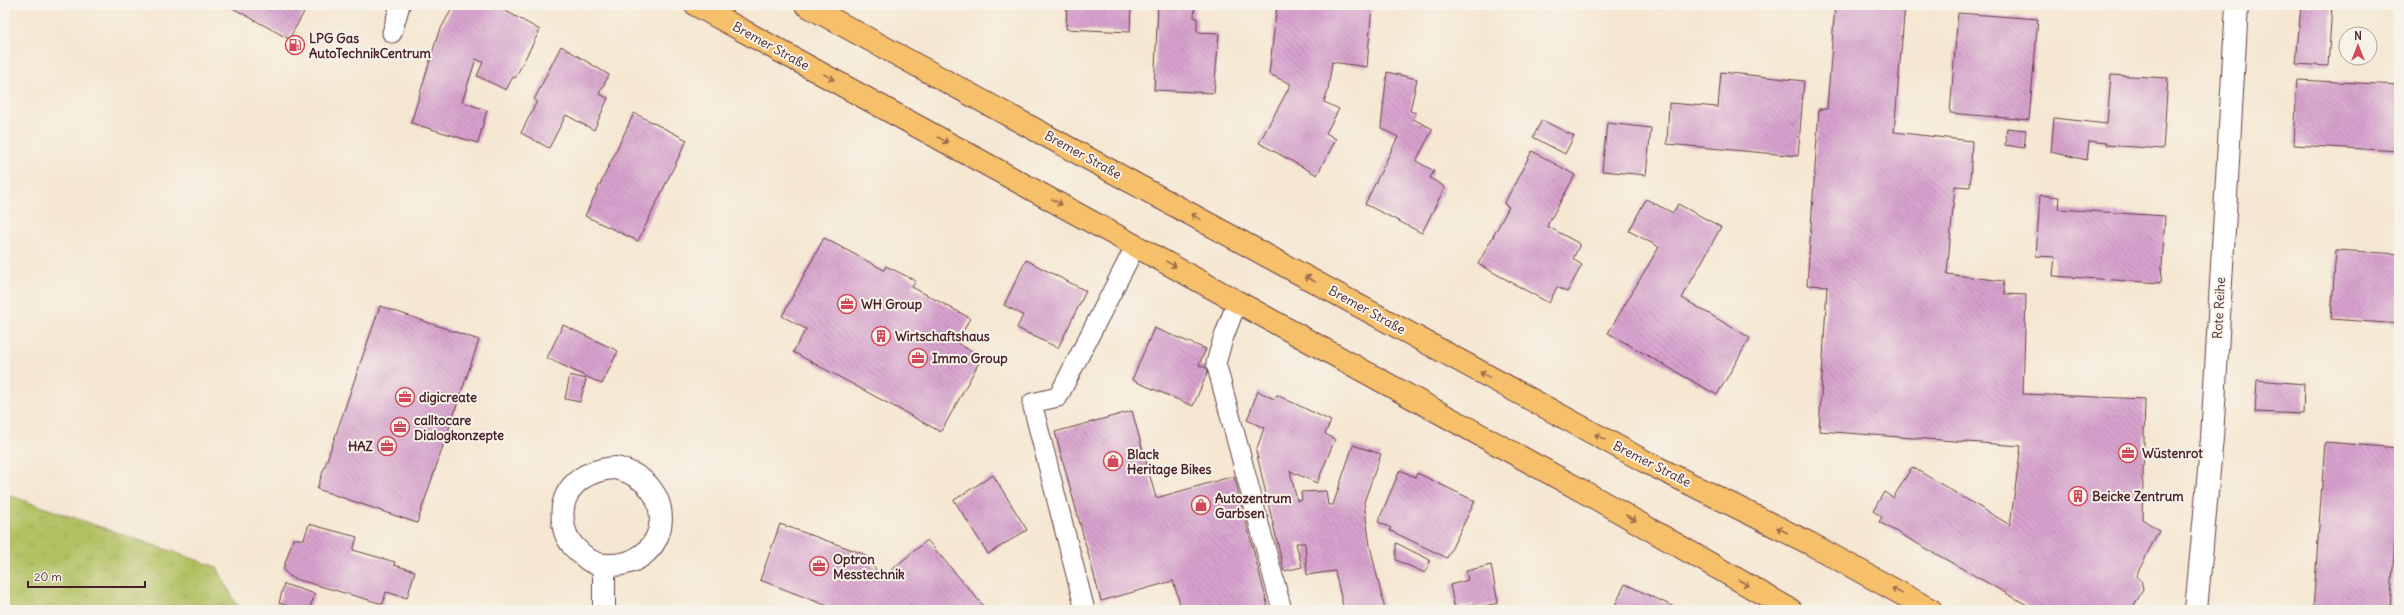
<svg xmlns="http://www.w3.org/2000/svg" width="2404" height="615" font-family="Delius,sans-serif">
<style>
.park{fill:url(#park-tufts);stroke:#7e7047}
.building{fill:url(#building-back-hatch)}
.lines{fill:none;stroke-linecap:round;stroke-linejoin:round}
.service-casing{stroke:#643d44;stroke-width:21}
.minor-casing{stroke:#643d44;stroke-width:24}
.tertiary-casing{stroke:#643d44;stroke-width:24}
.primary-casing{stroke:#643d44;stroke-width:24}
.service{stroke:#fff;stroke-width:19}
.minor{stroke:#fff;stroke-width:22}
.tertiary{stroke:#fff;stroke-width:22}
.primary{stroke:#f6c06b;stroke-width:22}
.oneway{stroke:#976748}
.labels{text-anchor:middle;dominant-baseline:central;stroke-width:4;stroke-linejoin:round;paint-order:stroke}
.poi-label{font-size:13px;font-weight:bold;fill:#4a1f2b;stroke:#f7f3e8;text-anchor:start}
.street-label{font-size:13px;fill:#4a1f2b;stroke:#f7f3e8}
</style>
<defs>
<pattern id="park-tufts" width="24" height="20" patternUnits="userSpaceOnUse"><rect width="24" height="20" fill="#b3c163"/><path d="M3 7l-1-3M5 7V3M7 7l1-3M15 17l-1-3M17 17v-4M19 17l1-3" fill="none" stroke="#9ba556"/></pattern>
<pattern id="building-back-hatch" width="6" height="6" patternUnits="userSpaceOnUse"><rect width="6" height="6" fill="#d7a2cd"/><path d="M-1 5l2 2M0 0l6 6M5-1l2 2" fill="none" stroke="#b083a7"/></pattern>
</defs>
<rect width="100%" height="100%" fill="#f7f3e8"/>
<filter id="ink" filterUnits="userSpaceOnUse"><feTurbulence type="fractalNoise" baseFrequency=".025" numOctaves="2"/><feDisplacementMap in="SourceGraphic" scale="8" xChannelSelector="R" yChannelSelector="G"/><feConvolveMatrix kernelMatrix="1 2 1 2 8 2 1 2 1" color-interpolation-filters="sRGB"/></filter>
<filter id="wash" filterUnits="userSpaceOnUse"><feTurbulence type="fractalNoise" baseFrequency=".012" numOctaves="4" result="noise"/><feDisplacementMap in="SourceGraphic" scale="16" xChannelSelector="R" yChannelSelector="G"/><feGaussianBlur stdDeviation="0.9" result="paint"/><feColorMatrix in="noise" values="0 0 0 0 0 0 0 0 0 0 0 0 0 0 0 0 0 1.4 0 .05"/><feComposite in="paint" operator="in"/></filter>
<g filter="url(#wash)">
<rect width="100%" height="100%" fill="#f5e7d2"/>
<polygon class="park" points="5,494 217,567 239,610 5,610"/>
<g id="blocks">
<g class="building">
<polygon points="227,5 308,5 289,39"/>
<polygon points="454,5 495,5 540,30 515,78 513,77 506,90 477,76 483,62 476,59 462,102 487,110 478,143 411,123 438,34"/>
<polygon points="1067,5 1131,5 1130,32 1066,29"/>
<polygon points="1158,5 1195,5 1194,17 1197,18 1197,32 1219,33 1214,93 1154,90"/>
<polygon points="1277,5 1372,5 1367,67 1332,62 1328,90 1324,102 1339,109 1326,133 1336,139 1317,175 1259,143 1291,84 1269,74"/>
<polygon points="1835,5 1905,5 1894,132 1972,141 1970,187 1955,186 1947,274 2003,281 2005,294 2026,295 2023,394 2145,399 2142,519 2159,530 2136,576 2141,580 2143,589 2132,610 2036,610 1879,522 1882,517 1873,511 1884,492 1893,498 1912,467 2010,525 2021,446 1819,431 1827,286 1807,285 1819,109 1827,109"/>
<polygon points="2301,5 2332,5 2328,66 2296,64"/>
<polygon points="1958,13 2038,19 2029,120 1950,113"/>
<polygon points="561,46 609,75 599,94 608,98 594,130 566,115 549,148 521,133 537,101 534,100"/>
<polygon points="1387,72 1417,79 1410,111 1416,113 1413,119 1433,129 1416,161 1434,171 1430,178 1445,187 1422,233 1365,204 1398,137 1381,128"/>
<polygon points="1721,72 1804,81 1798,156 1667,144 1669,103 1718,107"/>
<polygon points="2111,75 2168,78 2163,149 2106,145 2106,143 2089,141 2087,160 2051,152 2054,118 2107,124"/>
<polygon points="2297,80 2399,85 2399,151 2294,145"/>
<polygon points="634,113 687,140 638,241 585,216"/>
<polygon points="1542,120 1574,136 1565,154 1533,137"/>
<polygon points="1607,123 1651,128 1646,175 1602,171"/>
<polygon points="2007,128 2026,130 2024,148 2005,145"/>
<polygon points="1532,151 1575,175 1547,226 1580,244 1573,259 1582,265 1567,292 1557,287 1549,303 1478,264 1509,207 1504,204"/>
<polygon points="2040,195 2059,197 2058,209 2165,216 2161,283 2053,276 2055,257 2036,256"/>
<polygon points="1646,199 1673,213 1678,204 1721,227 1682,298 1750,338 1717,395 1608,333 1659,247 1629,231"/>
<polygon points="824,238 884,270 886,266 916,281 912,287 970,318 957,343 982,357 941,432 793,352 806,329 782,316"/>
<polygon points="2336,250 2399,254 2399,324 2331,319"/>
<polygon points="1026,260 1086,291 1058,348 1017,328 1023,315 1004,305"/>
<polygon points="380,306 479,340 417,523 317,489"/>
<polygon points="563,325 618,351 602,384 547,358"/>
<polygon points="1154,328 1206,349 1199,365 1209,369 1193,406 1132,380"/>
<polygon points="570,375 586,379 580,402 565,399"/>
<polygon points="2257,380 2304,384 2303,414 2255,412"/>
<polygon points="1258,391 1274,399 1277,395 1331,421 1325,434 1335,439 1317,483 1290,471 1297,501 1302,500 1301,492 1326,491 1328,505 1333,505 1353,445 1381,454 1364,502 1370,546 1385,610 1344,610 1335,571 1307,575 1305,543 1296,543 1302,567 1284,571 1256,451 1264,428 1247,420"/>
<polygon points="1132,411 1156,498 1234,476 1269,610 1182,610 1173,581 1101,601 1055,432"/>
<polygon points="2325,442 2399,448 2399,526 2396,526 2390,610 2313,610"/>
<polygon points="1400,470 1415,477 1417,473 1475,501 1447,558 1389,530 1391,528 1378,522"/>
<polygon points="993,475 1027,530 988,554 954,500"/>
<polygon points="309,524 357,537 353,550 395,562 394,565 415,571 407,598 386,592 383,604 292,578 283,570 293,539 304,539"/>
<polygon points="780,524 864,554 882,578 927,540 987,610 831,610 828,606 760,580"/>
<polygon points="1396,543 1430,560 1425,573 1396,560"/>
<polygon points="1491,565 1498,603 1474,608 1474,604 1455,609 1450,585 1468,580 1466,571"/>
<polygon points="284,584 315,594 309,610 301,610 279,603"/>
<polygon points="1625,584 1655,598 1681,610 1613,610"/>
<polygon points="375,607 384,610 374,610"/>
</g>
</g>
</g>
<g filter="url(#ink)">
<use href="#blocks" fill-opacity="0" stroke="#643d44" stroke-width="1"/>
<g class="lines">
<defs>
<g id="service">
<polyline points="392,33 400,5"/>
<polyline points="1237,302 1223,339 1216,363 1282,610"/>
<polyline points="1085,610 1032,403 1058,397 1136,245"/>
</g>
<g id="minor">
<path d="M616,468C682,484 671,565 610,565C602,565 591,563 585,557C575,549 567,541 564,528C556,491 581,470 616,468Z"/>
<polyline points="604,565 604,610"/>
</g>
<polyline id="tertiary" points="2196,610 2212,438 2237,5"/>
<g id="primary">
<polyline points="696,5 1597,499 1791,610"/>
<polyline points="806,5 1646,462 1809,543 1931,610"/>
</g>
</defs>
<use href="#service" class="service-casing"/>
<use href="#minor" class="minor-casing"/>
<use href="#tertiary" class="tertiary-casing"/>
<use href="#primary" class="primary-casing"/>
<use href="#service" class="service"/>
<use href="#minor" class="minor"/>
<use href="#tertiary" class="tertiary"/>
<use href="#primary" class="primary"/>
</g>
<defs><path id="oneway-shaft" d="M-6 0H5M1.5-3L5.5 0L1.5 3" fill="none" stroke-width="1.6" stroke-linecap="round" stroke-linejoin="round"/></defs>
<g class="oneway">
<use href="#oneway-shaft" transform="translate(829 77) rotate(29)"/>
<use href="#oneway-shaft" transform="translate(943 140) rotate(29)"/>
<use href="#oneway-shaft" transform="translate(1057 202) rotate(29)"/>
<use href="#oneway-shaft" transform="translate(1196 217) rotate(-151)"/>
<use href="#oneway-shaft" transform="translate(1171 264) rotate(29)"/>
<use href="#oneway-shaft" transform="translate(1310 279) rotate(-151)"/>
<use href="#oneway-shaft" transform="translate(1485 375) rotate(-151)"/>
<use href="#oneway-shaft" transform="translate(1600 437) rotate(-151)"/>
<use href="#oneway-shaft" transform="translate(1631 518) rotate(30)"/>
<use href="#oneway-shaft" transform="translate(1782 530) rotate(-153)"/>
<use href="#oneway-shaft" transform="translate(1744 583) rotate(30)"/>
<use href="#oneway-shaft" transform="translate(1897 591) rotate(-151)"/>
</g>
</g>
<defs>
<symbol id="fuel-ring" viewBox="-11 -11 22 22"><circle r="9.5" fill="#f7f3e8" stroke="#d1495b" stroke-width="1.5"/><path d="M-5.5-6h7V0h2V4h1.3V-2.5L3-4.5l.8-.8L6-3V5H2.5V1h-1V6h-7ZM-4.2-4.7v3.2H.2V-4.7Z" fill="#d1495b"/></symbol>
<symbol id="office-ring" viewBox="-11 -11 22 22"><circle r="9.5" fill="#f7f3e8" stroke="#d1495b" stroke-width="1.5"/><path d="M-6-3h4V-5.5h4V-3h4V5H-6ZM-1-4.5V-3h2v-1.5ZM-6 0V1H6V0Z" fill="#d1495b"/></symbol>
<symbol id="building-ring" viewBox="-11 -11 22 22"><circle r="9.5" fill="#f7f3e8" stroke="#d1495b" stroke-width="1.5"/><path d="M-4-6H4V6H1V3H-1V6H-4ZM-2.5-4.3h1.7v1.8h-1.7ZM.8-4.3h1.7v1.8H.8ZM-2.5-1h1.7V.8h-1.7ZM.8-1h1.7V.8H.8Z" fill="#d1495b"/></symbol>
<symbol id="shop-ring" viewBox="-11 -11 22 22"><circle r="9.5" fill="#f7f3e8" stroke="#d1495b" stroke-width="1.5"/><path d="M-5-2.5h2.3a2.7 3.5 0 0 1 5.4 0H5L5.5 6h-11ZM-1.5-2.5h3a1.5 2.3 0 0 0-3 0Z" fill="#d1495b"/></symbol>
</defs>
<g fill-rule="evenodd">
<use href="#fuel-ring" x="284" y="34" width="22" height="22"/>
<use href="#office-ring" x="836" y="293" width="22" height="22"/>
<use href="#building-ring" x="870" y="325" width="22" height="22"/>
<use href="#office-ring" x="907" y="347" width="22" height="22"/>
<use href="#office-ring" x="394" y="386" width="22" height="22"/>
<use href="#office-ring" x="389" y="416" width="22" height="22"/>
<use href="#office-ring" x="376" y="435" width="22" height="22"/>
<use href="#office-ring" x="2117" y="442" width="22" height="22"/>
<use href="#shop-ring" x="1102" y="450" width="22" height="22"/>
<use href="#building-ring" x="2067" y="485" width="22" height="22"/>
<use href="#shop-ring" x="1190" y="494" width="22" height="22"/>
<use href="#office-ring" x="808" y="555" width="22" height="22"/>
</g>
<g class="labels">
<g class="poi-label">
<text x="309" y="38">LPG Gas<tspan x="309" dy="15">AutoTechnikCentrum</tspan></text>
<text x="861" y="304">WH Group</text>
<text x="895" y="336">Wirtschaftshaus</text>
<text x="932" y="358">Immo Group</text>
<text x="419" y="397">digicreate</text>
<text x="414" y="420">calltocare<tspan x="414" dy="15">Dialogkonzepte</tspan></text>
<text x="373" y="446" text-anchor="end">HAZ</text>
<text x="2142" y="453">Wüstenrot</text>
<text x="1127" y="454">Black<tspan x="1127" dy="15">Heritage Bikes</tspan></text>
<text x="2092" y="496">Beicke Zentrum</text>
<text x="1215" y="498">Autozentrum<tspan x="1215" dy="15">Garbsen</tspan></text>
<text x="833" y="559">Optron<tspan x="833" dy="15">Messtechnik</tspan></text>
</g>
<g class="street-label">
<text transform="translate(771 46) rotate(29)">Bremer Straße</text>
<text transform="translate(1083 155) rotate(29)">Bremer Straße</text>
<text transform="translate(2219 308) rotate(-87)">Rote Reihe</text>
<text transform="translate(1367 310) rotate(29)">Bremer Straße</text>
<text transform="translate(1652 464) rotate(27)">Bremer Straße</text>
</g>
</g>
<rect width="2404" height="615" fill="none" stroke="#f7f3e8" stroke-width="20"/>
<g transform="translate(2358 46)"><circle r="19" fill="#f7f3e8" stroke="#b29e9c"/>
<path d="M0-3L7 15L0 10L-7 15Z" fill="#d1495b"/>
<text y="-6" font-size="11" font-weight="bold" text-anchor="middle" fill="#4a1f2b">N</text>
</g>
<path d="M28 581v6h117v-6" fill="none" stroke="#4a1f2b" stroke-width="2"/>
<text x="34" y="581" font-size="12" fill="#4a1f2b" stroke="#f7f3e8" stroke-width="3" paint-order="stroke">20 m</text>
</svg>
